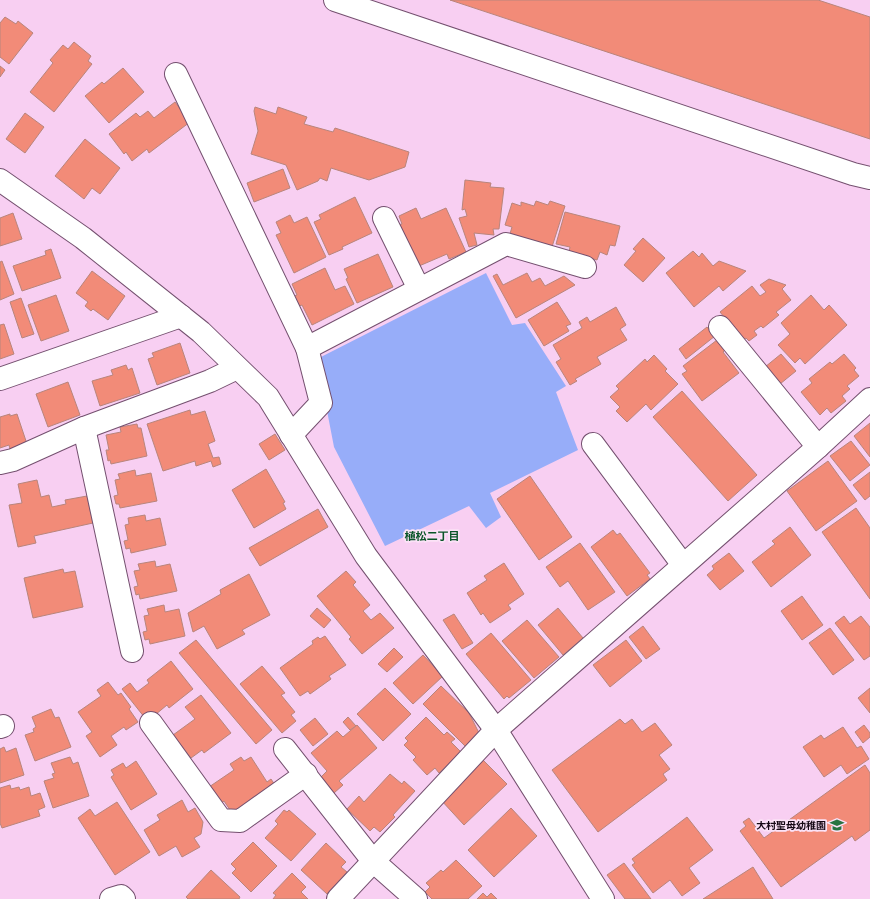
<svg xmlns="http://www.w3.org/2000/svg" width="870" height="899" font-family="'PT Serif','Noto Sans JP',serif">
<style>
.green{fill:#97adf9}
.building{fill:#f28b78;stroke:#b8857c}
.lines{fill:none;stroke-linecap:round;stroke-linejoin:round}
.minor-casing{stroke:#74506f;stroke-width:24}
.minor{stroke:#fff;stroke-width:22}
.labels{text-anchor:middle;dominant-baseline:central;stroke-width:3.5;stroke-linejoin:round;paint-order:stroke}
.poi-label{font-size:10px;font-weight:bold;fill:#150814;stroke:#fbe2f7;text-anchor:end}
.neighbourhood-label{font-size:11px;font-weight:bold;fill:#0a5428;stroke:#fbe2f7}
</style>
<rect width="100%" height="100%" fill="#f8cff2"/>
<polygon class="green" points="486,273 512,325 525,323 566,386 556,392 578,450 490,493 501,517 486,528 469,506 385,546 334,447 317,359"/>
<g class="building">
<polygon points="450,0 818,0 870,17 870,139"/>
<polygon points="5,17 16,24 18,21 33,33 9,64 0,57 0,23"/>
<polygon points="74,42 91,56 88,61 92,64 54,112 30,92 53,63 50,60 63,45 68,49"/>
<polygon points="0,66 5,70 0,77"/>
<polygon points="123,68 144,92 109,123 85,96 102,82 104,84"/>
<polygon points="175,102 190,122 149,153 147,149 132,161 126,152 124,154 109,134 136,113 140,117 148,111 154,118"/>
<polygon points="255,107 276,114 278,107 307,117 304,124 333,132 335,128 409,152 405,167 369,180 331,168 327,181 320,178 318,181 297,190 286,165 251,154 258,131 254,111"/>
<polygon points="25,113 44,127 25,153 6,139"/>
<polygon points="85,139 120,168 100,194 92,188 84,199 55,176"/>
<polygon points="283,169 290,188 254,202 247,183"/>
<polygon points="465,180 491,183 490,187 504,188 499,229 493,229 494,235 474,233 477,245 469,247 459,218 467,216 465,209 462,210"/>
<polygon points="355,197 372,233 342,247 343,249 329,255 314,222 321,219 319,215"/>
<polygon points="536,201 548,205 550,201 565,206 551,250 509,237 512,227 505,225 512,203 521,206 521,202 534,206"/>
<polygon points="416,208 421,219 446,208 466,252 449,259 447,254 419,266 411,248 409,249 398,225 402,224 399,216"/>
<polygon points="565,212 620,226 615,246 610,245 607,255 600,252 597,260 569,252 570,247 556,244"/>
<polygon points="13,213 22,239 0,246 0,218"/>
<polygon points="290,215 294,223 307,217 326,257 294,273 276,235 281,233 276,222"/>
<polygon points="643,238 665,258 643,282 624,265 636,251 633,249"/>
<polygon points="51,249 61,278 22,291 13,266 46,255 45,251"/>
<polygon points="693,251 699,257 702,253 713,266 719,261 746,271 723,291 719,286 694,307 666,273"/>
<polygon points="378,254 393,287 357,303 346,279 348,278 344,269"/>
<polygon points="2,261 14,294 0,300 0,262"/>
<polygon points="325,268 335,290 345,286 354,304 312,325 302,305 299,306 294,296 297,295 292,284"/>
<polygon points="92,271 125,296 108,320 93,309 91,311 85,306 88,302 76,293"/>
<polygon points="527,273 532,282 540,278 545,286 564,276 575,285 516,318 493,276 497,274 503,285"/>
<polygon points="769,279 786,285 782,289 791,300 776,312 779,315 763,328 761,326 754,331 757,335 749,341 746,338 743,340 720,312 752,286 760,296 766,292 760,285"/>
<polygon points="56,295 69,331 41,341 28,305"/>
<polygon points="811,295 824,310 829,305 847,325 805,364 800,358 795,363 778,345 790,334 781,323"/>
<polygon points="21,298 34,334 22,338 10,302"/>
<polygon points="557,302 571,324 566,326 569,331 544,346 528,320"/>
<polygon points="616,307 626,325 620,329 627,340 597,357 601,364 575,379 577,381 570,385 556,362 561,359 553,345 582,328 579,322 587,317 590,322"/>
<polygon points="4,324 14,354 0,359 0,325"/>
<polygon points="707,327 715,336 686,359 679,349"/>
<polygon points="717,340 725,350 723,352 739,373 702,401 682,374 687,371 683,366"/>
<polygon points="180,343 190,373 157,385 148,359 154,357 152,353"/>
<polygon points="781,354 796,371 780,384 765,367"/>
<polygon points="844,354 856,368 854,370 859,376 847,386 850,389 842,396 846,401 831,413 827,408 820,415 801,392 812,383 809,379 830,362 832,364"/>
<polygon points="654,355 667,369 665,371 678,384 651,410 646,404 627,422 616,411 620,407 610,397 619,389 616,386 645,359 647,362"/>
<polygon points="126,365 128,370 132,368 140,393 100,406 92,381 113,375 111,370"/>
<polygon points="68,382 80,415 48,427 36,394"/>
<polygon points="682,391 757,475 728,501 653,417"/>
<polygon points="190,410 191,415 205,411 215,441 208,444 213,458 219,457 221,464 213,467 211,461 196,466 195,461 163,471 147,424"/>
<polygon points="10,414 10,416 17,414 27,444 10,449 9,445 0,448 0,417"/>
<polygon points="870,423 870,457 854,436"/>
<polygon points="137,424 138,428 141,428 147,456 111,464 110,460 108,461 106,450 109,450 106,435 121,432 120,427"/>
<polygon points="275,434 285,450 269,460 259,444"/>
<polygon points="851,441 870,465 850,481 830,456"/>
<polygon points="828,461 857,501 816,531 787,491"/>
<polygon points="266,469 285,502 283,503 286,509 254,528 232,490"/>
<polygon points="135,470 136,476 151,473 157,501 120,508 119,504 116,504 114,496 118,495 115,480 120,479 118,474"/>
<polygon points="870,472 870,496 865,500 853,485"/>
<polygon points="530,476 572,537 539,560 497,499"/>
<polygon points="37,480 41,497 49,495 52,507 66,504 65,500 87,496 93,523 34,536 36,543 18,547 9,505 22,503 18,484"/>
<polygon points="856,508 870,528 870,599 822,532"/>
<polygon points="318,509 328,527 260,566 249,548"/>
<polygon points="145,515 146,521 160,518 166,545 131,553 130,548 126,549 124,541 128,540 125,525 129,524 128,518"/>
<polygon points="790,527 811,555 771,587 752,562 775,544 772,541"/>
<polygon points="613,530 617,535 620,533 650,573 647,575 650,579 627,596 591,547"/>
<polygon points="580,543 615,592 588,610 568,581 560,587 546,567"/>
<polygon points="729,553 744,571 720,590 707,575 714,569 712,566"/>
<polygon points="155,561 156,567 170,564 177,591 140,599 139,594 136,595 134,587 138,586 134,571 140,570 138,564"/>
<polygon points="504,563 524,594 508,605 511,609 490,623 483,613 481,615 467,593 487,580 484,576"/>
<polygon points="63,569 64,573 75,571 83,607 33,618 24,578"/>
<polygon points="346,571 356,582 353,585 370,605 363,611 371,620 380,613 394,628 362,654 349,639 351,637 317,596"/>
<polygon points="249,574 270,615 242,630 245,634 217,649 204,626 193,632 188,613 221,594 220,590"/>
<polygon points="802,596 823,625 802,640 781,611"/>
<polygon points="164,605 165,612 179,609 185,636 150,644 149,639 145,640 143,632 147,631 144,616 149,615 147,609"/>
<polygon points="317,608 331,620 324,628 310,616"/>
<polygon points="558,608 583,638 563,655 538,625"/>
<polygon points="454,614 473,643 462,649 443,620"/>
<polygon points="844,616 850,624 861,616 870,627 870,656 864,660 835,623"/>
<polygon points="527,620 559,657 534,678 502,641"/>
<polygon points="643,626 660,649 646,659 629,637"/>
<polygon points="830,628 854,660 833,675 809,643"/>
<polygon points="491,633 531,680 509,698 507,696 504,699 466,654"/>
<polygon points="325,636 346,665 329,676 331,679 310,694 308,691 300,696 280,668 313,644 312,641 318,637 320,639"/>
<polygon points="196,640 272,730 256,744 179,653"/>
<polygon points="626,640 642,661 610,687 593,665"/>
<polygon points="394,648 403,657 387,672 378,664"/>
<polygon points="423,655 443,676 413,704 393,683"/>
<polygon points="171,661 193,689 169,708 167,705 155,715 153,712 145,718 122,689 130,683 137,692 149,683 147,680"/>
<polygon points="262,666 285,693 281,695 295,712 291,715 296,721 282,733 240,684"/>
<polygon points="108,682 118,695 121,693 131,707 129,709 138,722 126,730 124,727 111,736 117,745 100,757 86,736 92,732 78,712 101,696 97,690"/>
<polygon points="441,686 469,713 480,735 467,748 423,704"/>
<polygon points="385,688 411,714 383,741 357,714"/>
<polygon points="870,688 870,713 858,698"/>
<polygon points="201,695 231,733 204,753 202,750 191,758 173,735 195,719 185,707"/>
<polygon points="51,709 55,718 59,717 71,747 35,761 25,735 34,732 33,729 36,727 32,717"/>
<polygon points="348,717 356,726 350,730 343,722"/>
<polygon points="426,717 444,735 447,732 455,739 451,742 461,752 439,773 435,768 427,775 413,760 416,757 404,745 408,741 405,738"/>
<polygon points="315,718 328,734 313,746 300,730"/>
<polygon points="620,719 625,724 632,719 642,732 655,723 672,745 659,755 670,769 663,774 667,780 598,832 552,770"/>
<polygon points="357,725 377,748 339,781 343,785 334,793 321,777 327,771 311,753 337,731 343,737"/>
<polygon points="864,725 870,733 870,737 863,743 855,732"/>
<polygon points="843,727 857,748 861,746 869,759 847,774 841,765 824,777 803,747 821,735 824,739"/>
<polygon points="4,747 6,752 16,748 24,775 0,783 0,749"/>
<polygon points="70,757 73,764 78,762 89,796 53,808 44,781 54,778 52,774 55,773 51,763"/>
<polygon points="241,757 244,761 251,757 267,782 271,779 275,785 232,813 224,801 220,804 209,787 234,770 230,764"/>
<polygon points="483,760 507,784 464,825 441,800"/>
<polygon points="136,761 157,794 131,810 111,777 114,775 111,770 123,763 126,768"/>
<polygon points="865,765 870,773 870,830 855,841 852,836 781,887 740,831 746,826 743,822 749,818 764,838"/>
<polygon points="390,774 402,784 404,781 415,791 393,815 395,817 380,832 374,827 370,831 347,809 359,796 364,802"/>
<polygon points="10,785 11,789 19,787 20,790 29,787 31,796 40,793 45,807 38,810 40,816 2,828 0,823 0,788"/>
<polygon points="182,800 188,812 195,808 203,822 201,834 194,838 200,847 182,857 176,846 159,856 144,830 160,820 157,815"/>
<polygon points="117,802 150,852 115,875 78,818 90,809 95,816"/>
<polygon points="511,808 537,836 494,877 468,850"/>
<polygon points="284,810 287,812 289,810 316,834 291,861 265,838 278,824 275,821"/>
<polygon points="687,817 713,850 689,868 700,883 682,896 670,880 653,893 632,865 635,863 632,859"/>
<polygon points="253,842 277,866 251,892 232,873 236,869 231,864"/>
<polygon points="326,843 346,862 341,867 347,872 327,894 301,870"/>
<polygon points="456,860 482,886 468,899 432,899 425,892 430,887 426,883 441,870 443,872"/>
<polygon points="624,863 651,899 625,899 607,875"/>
<polygon points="753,867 773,899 703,899"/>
<polygon points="211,870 240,897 239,899 188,899 186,897"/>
<polygon points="292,873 306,887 301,892 308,899 273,899 276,895 273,893"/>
<polygon points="483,893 487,897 491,893 497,899 477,899"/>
</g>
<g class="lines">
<defs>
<g id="minor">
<polyline points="335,0 853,174 870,178"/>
<polyline points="176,74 307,348"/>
<polyline points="0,180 83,238 201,332 268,397 366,556 496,730 603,899"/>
<polyline points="384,218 419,289"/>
<polyline points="720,327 818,447"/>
<polyline points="0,379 181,316"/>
<polyline points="291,435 321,403 307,348 506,244 585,267"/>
<polyline points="593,444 683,565"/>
<polyline points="0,463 13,460 84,428"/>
<polyline points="132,651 84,428 210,381 237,368"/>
<polyline points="151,723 221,820 240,821 306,774"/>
<polyline points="0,727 3,726"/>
<polyline points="285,749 373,861 416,899"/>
<polyline points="111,899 121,896 124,899"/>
<polyline points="338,899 496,730 818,447 870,399"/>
</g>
</defs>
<use href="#minor" class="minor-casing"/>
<use href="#minor" class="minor"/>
</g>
<defs>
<symbol id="school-bare" viewBox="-9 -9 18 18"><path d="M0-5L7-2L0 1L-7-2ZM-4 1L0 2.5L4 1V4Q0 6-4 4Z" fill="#297341" stroke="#fbe2f7" stroke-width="2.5" paint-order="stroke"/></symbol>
</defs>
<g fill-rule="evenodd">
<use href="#school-bare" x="827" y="815" width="20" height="20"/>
</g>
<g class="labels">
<g class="poi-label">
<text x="826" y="825">大村聖母幼稚園</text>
</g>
<g class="neighbourhood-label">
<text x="432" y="536">植松二丁目</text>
</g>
</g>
</svg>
